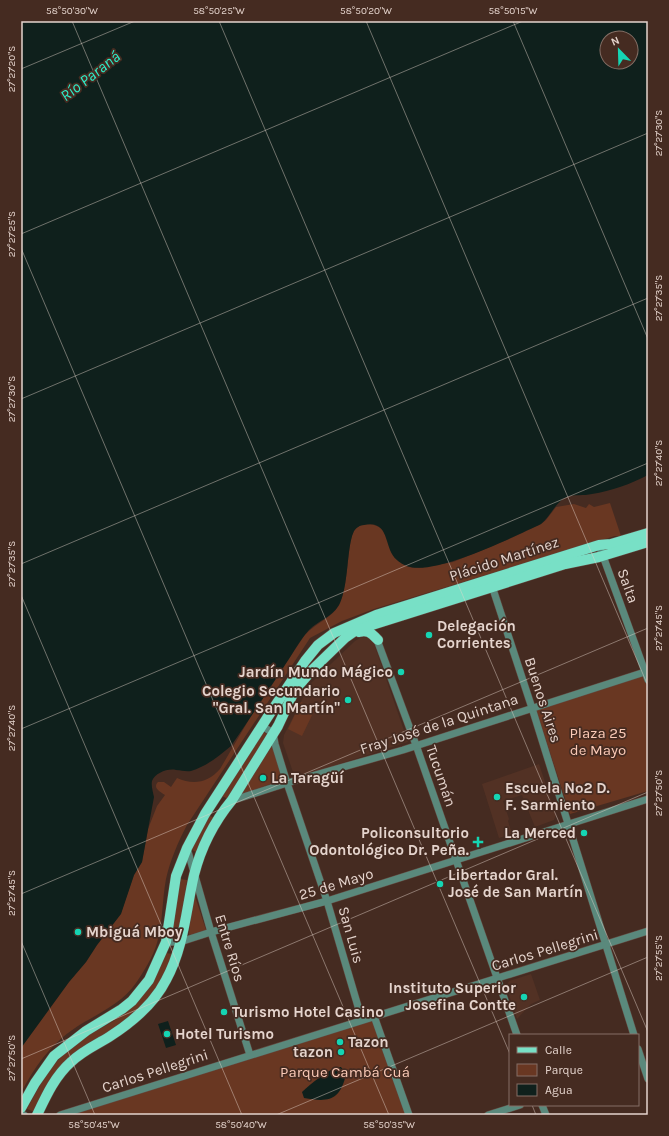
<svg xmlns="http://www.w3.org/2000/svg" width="669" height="1136" font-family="Karla,sans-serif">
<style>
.built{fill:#523124}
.green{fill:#693722}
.water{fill:#0f201c;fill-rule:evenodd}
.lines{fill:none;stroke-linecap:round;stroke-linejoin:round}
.street-casing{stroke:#624940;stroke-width:8}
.primary-casing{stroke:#624940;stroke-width:11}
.street{stroke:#5a897c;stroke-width:7}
.primary{stroke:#78e0c6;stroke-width:10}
.ticks{fill:none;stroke:#e5d4cd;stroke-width:1;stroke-opacity:0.45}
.poi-dot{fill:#15d5b3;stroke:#452b21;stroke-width:1.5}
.labels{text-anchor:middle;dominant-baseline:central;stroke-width:3.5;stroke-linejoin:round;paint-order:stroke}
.street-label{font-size:15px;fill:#e5d4cd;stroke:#452b21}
.poi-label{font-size:15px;font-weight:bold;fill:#e5d4cd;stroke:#452b21;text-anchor:start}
.park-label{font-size:15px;fill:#fbcab7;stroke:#452b21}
.water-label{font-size:16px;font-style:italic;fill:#2defca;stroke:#452b21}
.neatline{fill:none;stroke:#e5d4cd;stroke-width:1.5}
.ticks-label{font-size:10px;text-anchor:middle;fill:#e5d4cd}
</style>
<rect width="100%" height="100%" fill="#452b21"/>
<g class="built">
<polygon points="364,637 368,638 373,641 408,742 298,777 294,775 283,743 284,735 310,684 355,641 360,638"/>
<polygon points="539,764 556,815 554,820 535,827 522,795 503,801 509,819 508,821 512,834 499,838 482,784"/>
<polygon points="531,974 540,1000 531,1004 517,1019 506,986 509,981"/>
</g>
<g class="green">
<path d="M610,503L621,536H615L374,609L342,621L310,638L187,825C178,842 170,861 166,879C162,900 163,922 157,943C153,957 144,971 136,983C121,1005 96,1014 75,1028C51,1044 34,1067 21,1093V1048L69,982L86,962L97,945L121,913L134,875L142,862L148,829L157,806L165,795C161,792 152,788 158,782H164L171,787L177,778C193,785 208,783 220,769L251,716L304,636C315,623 333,618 340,603C346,589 347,567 349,552C350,545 351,536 354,531C357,526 362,524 368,524C374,524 380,527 384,531L397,560L408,567L419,568L453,562L507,540L541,524L546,520L556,507L574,504L586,508L589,504L594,507Z"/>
<polygon points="643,673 648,686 648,791 570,814 536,709"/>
<polygon points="301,702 315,709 302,736 288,729"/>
<polygon points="263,732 269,735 228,799 222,796"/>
<polygon points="271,747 273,747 282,780 241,794"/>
<polygon points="208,815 215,818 196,852 190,849"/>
<polygon points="180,879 187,880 179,937 172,936"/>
<polygon points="193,890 206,930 189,935"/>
<path d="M166,953L173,954L169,968L149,1001L123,1024L84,1048L35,1112L27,1109C39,1086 51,1065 71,1047C87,1034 107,1027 123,1014C143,999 158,976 166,953Z"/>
<polygon points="372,1020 406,1115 71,1115"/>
</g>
<g class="water">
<path d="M21,21H648V475C631,484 611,491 592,494C584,496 574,494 567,497C556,501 550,517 541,524C515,536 433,577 407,566C404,565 399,562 397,560C383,549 391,519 364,525C360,525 356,528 354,531C351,537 350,545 349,552C347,567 346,592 339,605C331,618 319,620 309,630C299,641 292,655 283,668C266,694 249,720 231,746C219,756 207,766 191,771C185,772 182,770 176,770C168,768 155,773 152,781C151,786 153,792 154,797L142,862L134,875L121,914L97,945L86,962L69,982L21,1048ZM607,38H631V62H607Z"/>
<polygon points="168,1021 176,1045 166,1048 158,1024"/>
<path d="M336,1067H341L346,1074C340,1102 327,1102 304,1098L302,1092C313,1082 323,1074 336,1067Z"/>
</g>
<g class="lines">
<defs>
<g id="street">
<polyline points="599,545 648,680"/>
<polyline points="491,583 532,708 634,1035"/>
<polyline points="376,637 416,745 517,1035"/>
<polyline points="262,726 273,733 275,744 287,783 327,901 362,1020"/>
<polyline points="237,799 287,783 403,750 648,671"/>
<polyline points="187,848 211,932 250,1055"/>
<polyline points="166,942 180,942 211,932 327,901 648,799"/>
<polyline points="374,1016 409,1115"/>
<polyline points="638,1049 648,1079"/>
<polyline points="542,1105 546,1115"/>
<polyline points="21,1114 24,1115"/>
<polyline points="60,1115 648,931"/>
<polyline points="488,1115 520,1105"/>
</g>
<g id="primary">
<path d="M359,632C368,629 372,634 378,640"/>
<polyline points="21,1108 35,1083 54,1056 86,1031 122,1009 132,1001 149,980 166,942 176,876 187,848 205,814 267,718 305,661 318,645 334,633 376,615 599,545 611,544 648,533"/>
<path d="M37,1115C46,1096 55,1076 71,1062C82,1051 96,1045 109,1037C131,1023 154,1004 166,980C184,947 186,910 194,875C201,847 214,822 232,800L278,726L293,694L300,684L313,669L345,638L355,631L372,625L565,564L599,557L648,542"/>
</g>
</defs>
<use href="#street" class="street-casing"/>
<use href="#primary" class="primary-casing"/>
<use href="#street" class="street"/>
<use href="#primary" class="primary"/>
</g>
<path class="ticks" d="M72,21L510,1054M219,21L648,1032M366,21L648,686M513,21L648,339M21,69L135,21M21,234L523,21M21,248L389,1115M21,399L648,133M21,564L648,298M21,595L242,1115M21,729L648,463M21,894L648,628M21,941L95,1115M21,1059L648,792M532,1105L536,1115M276,1115L648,957"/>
<g class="poi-dot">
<circle cx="429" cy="635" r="4"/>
<circle cx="401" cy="672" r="4"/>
<circle cx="348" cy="700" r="4"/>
<circle cx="263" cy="778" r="4"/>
<circle cx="497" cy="797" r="4"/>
<circle cx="584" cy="833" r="4"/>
<path d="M476 836h4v4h4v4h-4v4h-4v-4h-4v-4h4z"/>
<circle cx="440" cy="884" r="4"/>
<circle cx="78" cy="932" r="4"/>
<circle cx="524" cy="997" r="4"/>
<circle cx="224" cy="1012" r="4"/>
<circle cx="167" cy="1034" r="4"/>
<circle cx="340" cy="1042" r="4"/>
<circle cx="341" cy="1052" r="4"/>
</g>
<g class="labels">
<g class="street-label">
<text transform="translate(504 559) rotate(-18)">Plácido Martínez</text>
<text transform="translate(628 586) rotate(70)">Salta</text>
<text transform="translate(543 700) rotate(72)">Buenos Aires</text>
<text transform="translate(439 724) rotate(-18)">Fray José de la Quintana</text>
<text transform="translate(441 776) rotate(71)">Tucumán</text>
<text transform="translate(336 884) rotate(-17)">25 de Mayo</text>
<text transform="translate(351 935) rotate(74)">San Luis</text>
<text transform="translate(230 948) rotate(73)">Entre Ríos</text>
<text transform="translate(545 950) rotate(-17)">Carlos Pellegrini</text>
<text transform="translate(155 1071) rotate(-18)">Carlos Pellegrini</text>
</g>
<g class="poi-label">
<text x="437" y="626">Delegación<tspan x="437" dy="17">Corrientes</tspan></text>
<text x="393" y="672" text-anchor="end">Jardín Mundo Mágico</text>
<text x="340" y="691" text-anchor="end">Colegio Secundario<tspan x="340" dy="17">"Gral. San Martín"</tspan></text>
<text x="271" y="778">La Taragüí</text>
<text x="505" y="788">Escuela Nº2 D.<tspan x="505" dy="17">F. Sarmiento</tspan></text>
<text x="469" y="833" text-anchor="end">Policonsultorio<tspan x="469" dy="17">Odontológico Dr. Peña.</tspan></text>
<text x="576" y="833" text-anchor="end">La Merced</text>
<text x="448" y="875">Libertador Gral.<tspan x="448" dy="17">José de San Martín</tspan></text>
<text x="86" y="932">Mbiguá Mboy</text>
<text x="516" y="988" text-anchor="end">Instituto Superior<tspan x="516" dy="17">Josefina Contte</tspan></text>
<text x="232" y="1012">Turismo Hotel Casino</text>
<text x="175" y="1034">Hotel Turismo</text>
<text x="348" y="1042">Tazon</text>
<text x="333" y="1052" text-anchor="end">tazon</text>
</g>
<g class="park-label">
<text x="598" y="733">Plaza 25<tspan x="598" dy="17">de Mayo</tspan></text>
<text x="345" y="1072">Parque Cambá Cuá</text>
</g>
<g class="water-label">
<text transform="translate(90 76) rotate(-38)">Río Paraná</text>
</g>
</g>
<rect width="669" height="1136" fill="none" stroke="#452b21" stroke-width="44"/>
<rect x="509" y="1034" width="130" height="72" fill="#452b21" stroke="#856f66"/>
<rect x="517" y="1047" width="20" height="6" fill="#78e0c6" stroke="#856f66"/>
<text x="545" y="1054" font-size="12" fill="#e5d4cd">Calle</text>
<rect x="517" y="1064" width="20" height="12" fill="#693722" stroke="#856f66"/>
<text x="545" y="1074" font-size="12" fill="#e5d4cd">Parque</text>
<rect x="517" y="1084" width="20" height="12" fill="#0f201c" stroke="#856f66"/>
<text x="545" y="1094" font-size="12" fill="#e5d4cd">Agua</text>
<g transform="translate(619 50) rotate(337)"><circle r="19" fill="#452b21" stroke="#856f66"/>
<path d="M0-3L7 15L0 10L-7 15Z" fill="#15d5b3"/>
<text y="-6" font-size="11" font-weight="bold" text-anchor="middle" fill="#e5d4cd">N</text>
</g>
<rect x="22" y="22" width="625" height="1092" class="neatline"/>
<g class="ticks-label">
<text x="72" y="14">58°50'30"W</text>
<text x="219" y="14">58°50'25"W</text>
<text x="366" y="14">58°50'20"W</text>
<text x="513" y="14">58°50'15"W</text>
<text transform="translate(11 69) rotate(-90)" y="4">27°27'20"S</text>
<text transform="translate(658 133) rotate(-90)" y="4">27°27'30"S</text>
<text transform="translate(11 234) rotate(-90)" y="4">27°27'25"S</text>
<text transform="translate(658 298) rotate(-90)" y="4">27°27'35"S</text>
<text transform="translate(11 399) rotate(-90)" y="4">27°27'30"S</text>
<text transform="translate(658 463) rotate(-90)" y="4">27°27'40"S</text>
<text transform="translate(11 564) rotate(-90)" y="4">27°27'35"S</text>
<text transform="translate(658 628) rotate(-90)" y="4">27°27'45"S</text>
<text transform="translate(11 728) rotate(-90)" y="4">27°27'40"S</text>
<text transform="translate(658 793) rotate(-90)" y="4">27°27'50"S</text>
<text transform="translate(11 893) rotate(-90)" y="4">27°27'45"S</text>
<text transform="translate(658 958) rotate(-90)" y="4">27°27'55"S</text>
<text transform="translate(11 1058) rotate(-90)" y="4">27°27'50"S</text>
<text x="94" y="1128">58°50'45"W</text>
<text x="241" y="1128">58°50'40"W</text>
<text x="389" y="1128">58°50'35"W</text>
</g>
</svg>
